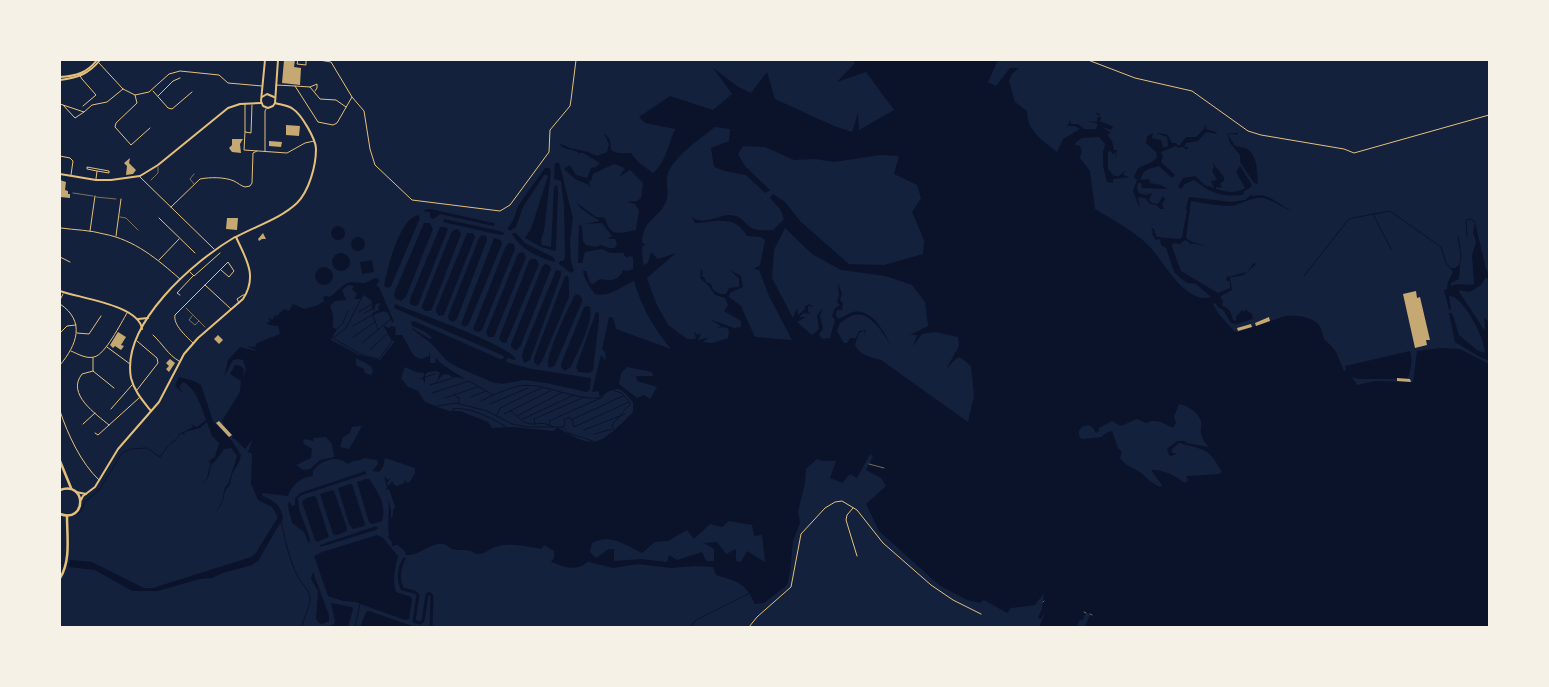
<svg xmlns="http://www.w3.org/2000/svg" width="1549" height="687" font-family="Figtree,sans-serif">
<style>
.water{fill:#0b132b;fill-rule:evenodd}
.lines{fill:none;stroke-linecap:round;stroke-linejoin:round}
.stream{stroke:#0b132b;stroke-width:1}
.canal{stroke:#0b132b;stroke-width:3}
.building{fill:#c6a872}
.path{stroke:#e5c07b;stroke-width:0.5}
.service{stroke:#e5c07b;stroke-width:0.5}
.minor{stroke:#e5c07b;stroke-width:1}
.tertiary{stroke:#e5c07b;stroke-width:2}
.secondary{stroke:#e5c07b;stroke-width:2}
.primary{stroke:#e5c07b;stroke-width:2.5}
</style>
<rect width="100%" height="100%" fill="#14213d"/>
<g class="water">
<path d="M852,60H998L988,82L996,86L1010,68H1019L1012,74L1009,81L1015,102L1027,111C1027,131 1042,140 1057,152L1063,139L1080,129L1075,126H1066L1069,124L1070,119L1071,124H1078L1084,129H1096L1098,124L1087,121L1097,122V117L1099,118V115H1097L1096,111L1097,113H1099L1101,119L1099,121L1110,125L1113,127L1111,130L1102,127L1111,133L1108,134V136L1112,141L1114,150H1118L1116,152L1117,159L1115,152L1113,155L1111,151L1108,152V169L1114,176H1119L1126,170L1123,175L1130,177L1113,179V183L1107,182L1103,166V151L1104,149L1105,144L1099,137L1082,138L1076,142L1075,145L1080,146L1082,151L1080,158L1090,171L1095,209C1113,220 1134,231 1149,246C1164,261 1185,305 1211,297L1196,284L1187,283L1179,277L1174,272L1166,248L1161,245L1160,239L1156,240L1151,232L1153,233V232L1151,229L1153,228L1155,231V233L1157,237L1180,239L1182,237L1187,211L1186,209L1188,199L1190,197L1231,202L1245,200L1252,194V196C1256,195 1262,195 1265,196C1268,196 1288,209 1291,211C1287,209 1267,198 1263,198C1252,196 1241,205 1230,206C1217,206 1204,203 1191,201L1186,238C1191,243 1199,243 1205,246L1191,243V246L1189,242L1185,240L1180,244L1173,243L1172,247L1181,271L1218,293L1230,288V282L1226,280L1228,275V277C1231,276 1243,273 1247,272L1254,263L1256,264C1246,273 1245,277 1230,277L1232,290L1221,296V300L1223,299L1222,306C1229,307 1232,313 1233,320L1236,321V317L1242,310L1245,312V309L1252,314L1253,319L1236,324L1231,323L1223,310L1219,308L1215,303L1213,304L1218,313L1234,331L1238,332L1285,316C1295,314 1313,317 1319,325C1323,330 1322,336 1325,340C1329,344 1333,347 1336,352C1339,358 1341,365 1344,371L1346,370L1345,366L1410,351C1413,358 1411,373 1407,379H1358L1352,377L1357,385L1375,381L1413,382L1417,351L1440,348L1460,349L1489,364V627H1085L1090,614L1086,613L1082,621L1080,619L1077,627H1039L1046,611L1041,619L1038,618L1042,609L1044,593L1035,605L1011,608L1007,613L984,600L980,603L967,600L939,585L879,531L866,504L886,486L881,478L866,470L873,456L870,454L857,478L850,474L842,483L830,478L836,461H822L817,459L806,469L805,483L798,512L800,523L793,541L790,573L787,585L764,603L755,604C745,582 738,582 716,575L713,567L695,566L671,568L638,564L614,568L588,562C575,572 565,567 551,562L554,558V551L544,545L541,549C526,546 510,542 495,547C489,549 484,555 478,554C473,554 475,553 471,551C465,549 459,551 452,549C447,546 445,543 438,544C427,546 418,556 406,555L404,550L397,545L392,546V542L388,537L389,536C387,523 390,511 388,498L391,510V519L393,515V510L395,507L389,489L385,490L387,488L384,476L388,480L391,478L387,483L388,486L392,481L394,485L397,486L404,483L405,480L407,483L410,482L414,474H415V468L385,458L383,467L379,472L372,471L378,464L377,460L364,458C359,462 354,459 348,464C336,455 322,460 313,471V476C301,477 292,485 288,496L262,493L263,496C274,500 281,506 283,518L258,561L252,565L223,573L212,578L200,579L158,591H132L95,570L69,567L70,560L92,562L144,588H153L251,557L255,554L278,517L272,507L258,500L251,484L252,454L248,452L253,439L245,449L234,438L232,439L233,436L223,425L224,423L222,421L240,392L241,381L230,374L235,365L241,366L244,369L243,378L246,369L243,360L238,359L233,360L224,377L228,360L240,347L256,351V350L246,346L255,347L257,343L280,334L278,326L269,325L266,322H270L268,317L272,320L275,315L277,316L284,309L289,311L293,304L304,309L318,305L324,301L323,297L326,296L330,297L345,284L351,282L365,283L375,278L378,279L379,282L376,285L379,287L394,322H392L388,313L384,311L375,314L374,316L372,315V313L379,310L378,307L381,303L376,304L374,310L372,309V301L364,295L361,299H354L357,294L352,289L354,286L348,285L342,290L346,300L335,301L330,306L333,315V328L337,329L331,340L359,355L380,360L395,341H392L383,325L389,328L391,326L395,327L396,330L395,335H402L414,356L421,359L429,356V352L430,353V363H435L436,358L443,365L465,379L456,377L453,378L448,374L442,375L436,383L440,373L437,371L428,372L425,375V384L423,380L424,373L416,372L405,367L401,378L408,387L418,391L425,402L449,411H460L488,422L492,428L512,427L554,431L557,427C568,434 583,444 597,441C607,439 626,419 633,412V402C622,390 620,385 606,393C599,397 607,396 599,396V391L592,392L601,355L606,361L605,352L602,349L609,317L613,318L616,329L671,349C654,329 641,306 634,281C622,286 609,298 595,294C589,286 585,281 583,271H586L590,283L593,284L600,279C611,281 619,281 623,270L628,271L633,269V257L629,256L627,258L624,255V253H610L602,249L585,252L582,263H578L579,225L582,226L583,241L586,245L596,247L601,245L609,248H614L617,245L615,239H607L612,236L602,223L584,224L600,221C594,217 579,209 577,203L596,217L605,218C610,238 620,233 636,230L639,210L635,204L627,202L637,201L641,198L643,183L630,170L619,177L625,168L614,164L593,174L591,181L589,182L591,190L589,185L575,179L564,169L570,165L576,175L587,178L591,168L596,167L600,163L583,153H580L577,157L579,153C573,148 565,151 560,145L561,144L570,148L588,152L597,156L607,152L609,144L604,134C612,139 610,142 611,150L618,153H631L638,162L653,173C665,164 669,143 675,129L645,123L639,117L670,96L713,110L732,94L713,68L737,86L751,93L767,72L775,99L834,126L852,132L858,113L859,130L894,110L866,72L837,82L855,63ZM715,127L730,129L729,141L711,148L714,167L725,171L746,175L765,193L770,190L745,166L738,154L743,146L765,147L794,160L815,159L834,162L880,155L899,156L894,174L917,185L921,198L912,212L924,240L923,254L884,265L849,264L801,222L785,202L773,194L770,198L780,209L784,219L773,230C768,230 759,231 754,229C743,224 744,216 730,215C718,215 703,226 692,217L695,223C718,222 734,214 747,236L761,237L765,240L760,265L754,269L759,270L769,296L792,340L755,337L741,306L729,297L730,293L743,287L741,276L730,270L739,279V287L729,288L726,294H721L713,290L711,284L706,282L704,277L701,276L703,273L701,268L700,278L709,286L715,295L725,298L728,305L724,311L741,321V327L734,328L709,319L721,326L717,328L723,327L727,328L729,331L728,338L712,343L703,342L709,337L698,340L701,334L697,335L694,331L696,337L695,339H687L668,325L656,303L647,278L676,253L658,259L651,252L648,263L643,265L642,247L646,244L642,243C643,220 657,219 665,204C670,195 666,186 667,177C670,159 701,138 715,127ZM785,228L812,254L841,270L885,276L912,285L925,302L928,326L910,335H917L913,346L922,334L935,332L958,337L959,346L946,369L956,359L960,357L971,366L974,396L968,422L881,360C871,357 860,356 855,345L859,333L864,331L866,337L865,331L867,330L859,331L856,338H850L847,343H844L837,331L840,323C844,321 849,316 854,315C870,311 883,333 890,344C884,331 871,308 853,312C848,314 843,317 838,319L836,315L837,310H842L843,304L840,300L842,294L838,283L839,295L837,302L840,305L835,308L832,316L835,320L830,338L822,339L819,334L823,329L820,316L823,308L817,315L819,329L812,335L797,322L806,317H799L804,313L811,314L808,312V306L814,307L809,304L805,306V309L798,315L797,308L793,318L772,278L774,250ZM356,358L371,366L373,371L371,375L365,373L364,369L356,365ZM627,367L652,372L653,376H636L637,381L657,387L650,399L644,395L637,398L619,384L621,373ZM1179,404C1187,405 1198,412 1201,421C1202,425 1200,429 1201,433C1202,439 1205,443 1209,447L1187,443L1185,441H1177L1167,449L1169,455L1172,456L1177,453H1172V449L1179,443C1188,446 1199,447 1207,452C1213,456 1218,466 1222,472L1219,474L1186,476L1188,480L1185,483C1176,476 1163,469 1151,470L1162,485L1160,487C1151,483 1147,478 1140,472C1131,466 1128,468 1120,458L1122,452L1118,448L1112,431L1108,432L1101,437L1082,439L1079,436V431L1082,427L1089,425L1093,428L1096,433L1099,431V428L1112,421L1121,426L1137,419L1146,423C1157,418 1163,423 1173,428L1176,423L1174,417ZM362,426L349,449L340,447L343,437L350,433L352,427ZM326,437L332,444L334,457L320,460L310,469L303,470L296,465L311,458L312,449L303,443L304,439L313,441L314,438ZM729,521L752,525L754,536L762,535L765,562L747,551L741,562L736,561V549L726,554L717,542L704,543L714,549V561H706L702,552L677,560L669,555L667,562L641,559L614,561V549H609L596,558L590,552L592,543C609,533 626,545 642,553L655,542L668,541L687,530L694,539L710,524L722,527Z"/>
<path d="M1205,124L1206,129L1216,132L1217,134L1206,132L1198,141L1186,143L1184,147H1188L1187,150L1183,147L1178,148L1176,146L1161,152L1163,156L1161,162L1175,175L1172,178L1159,166C1150,169 1143,168 1141,180L1149,179L1150,183L1161,185L1168,189L1142,188L1141,183H1138L1137,188L1139,193L1146,195L1152,193L1149,200L1152,203L1158,204L1163,196L1165,199L1162,204L1164,209H1160L1156,205L1150,204L1145,198L1138,197L1140,209L1133,191L1137,180L1134,177L1138,168L1152,162L1157,157L1156,152L1146,143L1147,136L1153,133L1152,138L1161,140L1163,147H1167L1168,144L1167,137L1156,133H1160L1168,135L1172,143H1176L1179,146L1186,137H1196L1204,129Z"/>
<path d="M1227,133L1235,146C1239,147 1243,147 1247,149C1258,156 1257,172 1258,184L1254,183L1240,162V155L1230,143L1227,133H1238V135Z"/>
<path d="M1212,162L1224,177V181L1220,183L1222,188L1216,187V189C1225,192 1237,194 1245,188L1236,172L1240,166L1252,185L1250,188L1244,191V194L1242,195C1220,197 1211,193 1194,180L1185,184L1181,189L1178,187L1183,178L1195,176L1205,185L1214,188L1211,181L1217,180L1212,171L1214,167Z"/>
<polygon points="555,163 559,163 560,166 573,218 570,242 571,261 574,271 571,273 559,264 560,261 563,261 565,258 564,206 561,181 554,179"/>
<path d="M545,168H549L551,171L544,231L541,240L542,245L551,247L554,187L557,185L558,191L556,250L555,251L541,247L525,238L531,229L548,176L546,175H544L523,207L516,227L510,231L507,228C516,221 514,212 520,203Z"/>
<polygon points="430,209 494,223 495,225 493,226 440,214 434,219 430,218 430,212 425,212 424,210"/>
<path d="M418,215L420,218L391,286L388,288L384,286C387,269 399,219 418,215Z"/>
<polygon points="444,219 500,231 504,233 503,235 495,234 443,222"/>
<path d="M1475,222L1486,269L1489,274V280L1486,277L1481,285L1470,292L1458,290L1485,331L1484,318L1489,322V361L1478,356L1455,342L1449,313H1452L1459,335L1477,350L1485,353C1484,348 1483,342 1481,337C1477,326 1461,295 1449,296L1451,309L1449,310L1444,290L1447,289L1448,282L1453,272L1450,268H1455L1460,264L1459,279L1451,283V286C1459,282 1466,286 1474,284L1472,255L1476,242L1473,233Z"/>
<polygon points="424,223 430,223 433,229 406,297 401,301 396,299 394,296 395,291"/>
<circle cx="338" cy="233" r="7"/>
<polygon points="440,227 445,227 448,229 418,305 414,306 410,304 410,299"/>
<polygon points="458,229 461,234 432,309 430,311 425,311 422,308 422,306 451,233 454,230"/>
<polygon points="467,233 473,233 475,237 444,315 439,316 436,312 436,309"/>
<path d="M514,233H516L525,243L553,257L555,260V262C539,258 520,249 512,234Z"/>
<polygon points="482,235 486,236 487,240 457,319 453,322 449,320 448,316 479,238"/>
<circle cx="358" cy="244" r="7"/>
<polygon points="494,238 501,240 502,244 472,316 468,325 465,327 461,324"/>
<polygon points="509,243 514,244 515,249 482,330 479,332 475,331 473,329 475,324 505,248"/>
<polygon points="523,252 526,257 494,337 488,337 486,332 517,256 519,253"/>
<circle cx="341" cy="262" r="9"/>
<polygon points="531,259 536,259 539,264 506,343 501,342 499,338 529,261"/>
<polygon points="372,260 374,272 362,274 360,262"/>
<polygon points="545,264 549,265 551,269 521,345 517,350 515,350 511,347 511,344 542,267"/>
<circle cx="324" cy="276" r="9"/>
<polygon points="556,270 561,271 561,275 530,360 524,363 522,356 523,351"/>
<path d="M565,276H568C569,278 569,295 569,297L542,361L538,366L534,362V358Z"/>
<path d="M578,294L582,298V302L555,365L550,368L548,366C546,353 568,310 574,296Z"/>
<path d="M395,304C417,313 507,344 516,359L514,360L508,358L506,361L509,363L532,369L591,378L590,389L587,392L546,383L524,380L502,384L492,382L457,367L447,361L432,344L412,329V328L430,339L432,338C427,332 420,329 412,326L411,322L414,321L500,359H503L504,356L394,308Z"/>
<path d="M588,306L590,307C594,321 577,353 571,367L565,371L561,367V364L584,307Z"/>
<polygon points="596,312 599,313 599,320 593,370 590,373 578,372 576,367"/>
<path d="M179,377L194,381L201,385L213,421L232,441L241,455L239,462L232,474L230,485L226,489L222,503L216,512L222,501L225,487L228,484L237,456L231,448L224,449L217,459L211,465C209,473 210,478 203,483L207,478L211,461L207,462L215,457L219,443L212,436L207,422L200,428L184,432L185,435L181,433C178,438 173,444 168,446L178,437L179,434L193,427L191,424L197,427L206,420C201,406 197,391 184,382L182,383L179,387L183,393L181,397L183,393L175,386Z"/>
<polygon points="366,471 366,474 302,495 298,498 299,509 310,539 309,544 304,532 292,523 288,506 289,501 292,506 295,505 295,498 300,493"/>
<path d="M366,479H369C378,492 387,505 382,521L372,524L369,522L357,482Z"/>
<polygon points="350,484 352,484 365,524 364,526 353,529 349,524 338,488"/>
<polygon points="333,490 334,491 347,528 347,531 337,535 333,534 320,494"/>
<polygon points="314,496 316,497 329,537 317,542 315,540 302,502 306,498"/>
<polygon points="376,526 378,528 376,530 320,547 320,545"/>
<path d="M377,535L383,538L398,556C395,568 392,580 396,592L411,597L412,600L409,619L405,620L355,602L343,601L328,596L314,556L322,552Z"/>
<polygon points="313,572 329,615 329,621 322,624 319,623 316,619 318,591 311,579"/>
<polygon points="331,603 352,607 353,609 348,627 328,627 334,624 335,621"/>
<polygon points="368,611 372,612 415,627 360,627 366,612"/>
</g>
<g class="lines">
<g class="stream">
<polyline points="1373,214 1391,249"/>
<polyline points="1458,236 1461,256 1460,264"/>
<polyline points="1467,237 1466,220 1471,219 1475,222"/>
<polyline points="1304,276 1348,220 1352,218 1385,212 1390,211 1441,247 1446,263 1450,268"/>
<polyline points="361,299 346,328 333,338 362,355 379,359 392,341"/>
<polyline points="359,312 372,304"/>
<polyline points="364,313 372,309"/>
<polyline points="373,316 378,329"/>
<polyline points="353,326 372,315"/>
<polyline points="337,329 343,323 348,311"/>
<polyline points="353,337 375,322"/>
<polyline points="362,343 391,319"/>
<polyline points="371,349 388,333"/>
<polyline points="425,377 435,374"/>
<polyline points="420,379 423,378"/>
<polyline points="430,385 453,378"/>
<polyline points="613,390 621,393 629,401"/>
<path d="M432,393L469,381L493,395C501,392 510,388 519,386C545,381 576,403 603,397L549,421L550,426L557,427"/>
<polyline points="455,395 458,398 459,397 459,403"/>
<polyline points="471,397 486,391"/>
<polyline points="445,398 477,387"/>
<polyline points="481,401 493,395"/>
<polyline points="490,404 528,388"/>
<polyline points="437,406 456,403 487,411 512,424 527,427 554,427"/>
<path d="M453,411V409C468,406 494,419 506,427"/>
<path d="M511,411C517,416 525,425 532,424C540,424 540,422 549,425"/>
<polyline points="504,414 550,391"/>
<polyline points="497,415 500,408 541,388"/>
<polyline points="517,416 561,393"/>
<polyline points="523,419 574,395"/>
<polyline points="572,420 574,427 629,402"/>
<polyline points="535,424 534,419 584,397"/>
<polyline points="558,427 563,427 565,424 564,420 569,417 571,420 623,396"/>
<polyline points="563,427 568,433 593,441"/>
<polyline points="584,430 625,414"/>
<path d="M615,430L612,427L614,422C620,418 623,410 630,405V403"/>
<polyline points="594,434 613,429"/>
<polyline points="77,515 81,511 85,502 99,490 122,453 130,449 147,448 160,457 168,446"/>
<path d="M281,521C285,539 289,560 298,577C302,585 311,590 310,601C309,610 303,618 302,627"/>
<polyline points="60,563 69,564"/>
<polyline points="355,627 360,603"/>
<polyline points="690,627 696,620 750,593"/>
</g>
<path class="canal" d="M404,559C399,568 398,579 402,589L415,592L418,595L414,621L420,623L423,621L427,595L429,593L432,596L431,627"/>
</g>
<g class="building">
<polygon points="284,60 295,60 294,67 301,68 300,85 282,83"/>
<polygon points="286,125 300,126 299,136 286,135"/>
<polygon points="232,139 243,139 240,144 241,153 232,152 229,148 232,145"/>
<polygon points="269,141 282,142 281,147 269,146"/>
<polygon points="130,158 129,163 136,170 133,174 126,175 127,166 124,163"/>
<polygon points="60,180 66,182 65,190 68,191 68,194 70,194 70,198 60,197"/>
<polygon points="227,218 238,218 237,230 226,229"/>
<polygon points="263,233 266,239 262,239 259,241 258,239"/>
<polygon points="1416,291 1417,298 1420,297 1430,340 1426,340 1427,345 1415,348 1403,294"/>
<polygon points="1269,317 1270,321 1256,326 1255,323"/>
<polygon points="1251,324 1252,327 1238,331 1237,328"/>
<polygon points="118,332 126,337 121,345 124,346 121,350 115,346 113,348 110,345"/>
<polygon points="218,335 223,340 219,344 214,339"/>
<polygon points="170,359 175,363 169,372 166,369 169,366 166,363"/>
<polygon points="1397,378 1410,379 1411,382 1397,381"/>
<polygon points="219,421 232,435 229,437 216,423"/>
</g>
<g class="lines">
<g class="path">
<polyline points="186,308 205,327"/>
<polyline points="192,316 189,320 195,325 199,321"/>
<polyline points="869,464 884,468"/>
<polyline points="1043,602 1044,601"/>
<polyline points="1084,612 1086,613"/>
<polyline points="1090,614 1092,615"/>
</g>
<g class="service">
<polyline points="194,174 190,179 194,184"/>
<polyline points="151,180 158,173 158,167"/>
<polyline points="73,193 93,196"/>
<polyline points="96,197 116,199"/>
<polyline points="120,217 126,218 138,230"/>
</g>
<g class="minor">
<polyline points="298,60 297,64 306,65 306,60"/>
<polyline points="1088,60 1135,78 1192,91 1248,131 1261,135 1344,149 1354,153 1489,115"/>
<polyline points="99,63 123,89 135,95 149,92 169,74 180,71 219,75 228,83 262,86"/>
<polyline points="79,74 82,79 96,95 83,106"/>
<polyline points="276,85 295,86 318,122 333,125 337,123 352,97 331,62 319,60"/>
<polyline points="295,86 310,87 320,99 336,100 346,107"/>
<polyline points="310,87 317,84 317,88 315,91"/>
<polyline points="153,91 168,108 172,109 192,92"/>
<polyline points="135,95 137,103 116,123 115,127 131,145 150,128"/>
<polyline points="158,96 173,81 180,78"/>
<polyline points="352,97 364,111 370,149 375,165 412,200 500,211 510,205 549,152 550,130 570,106 571,100 576,60"/>
<polyline points="60,104 84,112 92,105 107,102 123,89"/>
<polyline points="245,104 245,132 251,133 252,105"/>
<polyline points="63,105 75,118 84,112"/>
<polyline points="245,132 244,150 287,153 305,143 314,141"/>
<polyline points="265,151 265,111 266,109"/>
<polyline points="60,156 70,158 73,161 71,175"/>
<polyline points="140,177 214,249"/>
<polyline points="96,179 97,171 109,173 109,171 87,167 87,169 97,171"/>
<path d="M171,207L200,179C210,177 225,177 234,181C238,183 241,186 245,187L250,186L252,183L253,153L257,151"/>
<polyline points="60,208 60,234"/>
<polyline points="159,218 195,253"/>
<path d="M61,228C75,230 90,230 104,234C135,240 157,259 180,279"/>
<polyline points="90,231 95,196"/>
<polyline points="116,236 121,199"/>
<polyline points="60,257 70,262"/>
<polyline points="159,260 179,239"/>
<polyline points="190,272 194,276 220,253"/>
<polyline points="205,285 231,309"/>
<polyline points="180,295 177,293 193,276"/>
<polyline points="60,300 63,294"/>
<polyline points="239,303 237,299 243,295 245,295"/>
<path d="M60,304C86,321 77,345 60,365"/>
<polyline points="60,333 67,326 76,325"/>
<polyline points="77,333 89,334 101,316"/>
<path d="M153,335C162,343 168,355 179,361"/>
<polyline points="137,341 157,358 158,363 137,390"/>
<path d="M193,343C186,336 173,325 175,315L228,262L234,271L229,277L221,270"/>
<polyline points="107,347 130,364"/>
<path d="M71,351C78,354 86,359 94,357C105,355 121,323 127,313"/>
<polyline points="93,358 93,371 114,388"/>
<path d="M93,371L82,374C66,394 96,414 109,425"/>
<polyline points="111,409 132,385"/>
<path d="M60,411C68,435 81,463 99,480"/>
<polyline points="83,424 95,413"/>
<polyline points="95,433 98,435 139,398"/>
<polyline points="853,508 847,515 846,520 857,556"/>
<polyline points="749,627 757,617 791,587 801,534 825,508 835,502 842,501 857,510 883,543 931,585 953,600 981,614"/>
</g>
<g class="tertiary">
<polyline points="60,174 96,180 111,180 140,176 158,165 228,108 240,104 261,103"/>
<path d="M60,291C79,298 139,305 142,329"/>
<polyline points="138,319 148,318"/>
<path d="M151,411C143,401 134,391 131,378C121,324 194,261 235,237"/>
</g>
<g class="secondary">
<polyline points="265,60 261,101 263,106 268,108 273,106 275,103 278,60"/>
<path d="M60,77C76,76 87,73 97,60"/>
<path d="M60,80C77,78 89,74 100,60"/>
<polyline points="262,97 267,94 274,97"/>
<polyline points="76,492 86,494"/>
<path d="M81,500L83,496L95,487L118,449L159,402L184,354L198,338L243,299C258,276 246,259 236,237C256,226 280,219 297,203C309,191 316,166 316,149C316,139 301,114 293,109C288,105 281,105 275,103"/>
</g>
<g class="primary">
<polyline points="60,461 71,488"/>
<path d="M60,490C87,480 87,524 60,514"/>
<path d="M60,578C71,561 67,536 67,516"/>
</g>
</g>
<rect width="1549" height="687" fill="none" stroke="#f6f1e7" stroke-width="122"/>
</svg>
